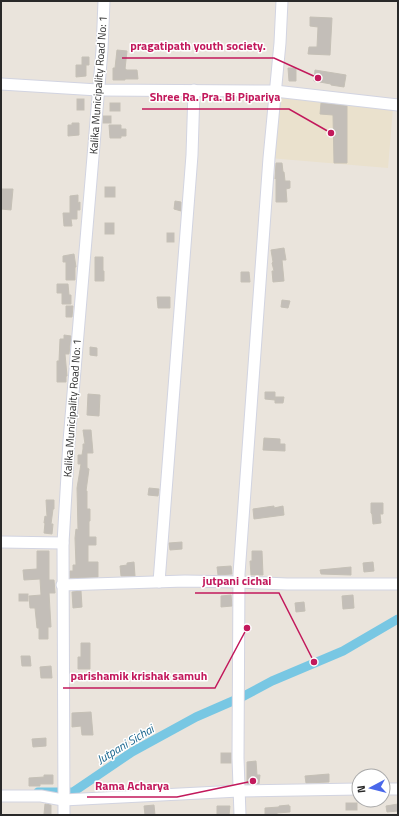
<svg xmlns="http://www.w3.org/2000/svg" width="399" height="816" font-family="'Titillium Web',sans-serif">
<style>
.education{fill:#eae1cd}
.lines{fill:none;stroke-linecap:round;stroke-linejoin:round}
.canal{stroke:#78c7e3;stroke-width:9}
.building{fill:#c3beb8;stroke:#c5c0b6}
.minor-casing{stroke:#d2d4e1;stroke-width:13}
.minor{stroke:#fff;stroke-width:11}
.labels{text-anchor:middle;dominant-baseline:central;stroke-width:3;stroke-linejoin:round;paint-order:stroke}
.street-label{font-size:11px;fill:#292929;stroke:#fff}
.water-label{font-size:12px;font-style:italic;fill:#19658d;stroke:#fff}
.leader{fill:none;stroke:#c2185b;stroke-width:1.5}
.callout-dot{fill:#c2185b;stroke:#fff;stroke-width:1.5}
.callout-label{font-size:12px;text-anchor:middle;font-weight:bold;fill:#c2185b;stroke:#fff;stroke-width:3;stroke-linejoin:round;paint-order:stroke}
</style>
<rect width="100%" height="100%" fill="#eae4dc"/>
<polygon class="education" points="275,91 393,108 388,168 269,158"/>
<g class="lines">
<g class="canal">
<polyline points="242,697 272,681 343,651 398,619"/>
<polyline points="38,792 73,792 132,752 196,717 235,700"/>
</g>
</g>
<g class="building">
<polygon points="310,17 332,18 330,55 308,54 309,47 317,47 318,27 310,26"/>
<polygon points="117,50 127,51 125,69 126,69 126,70 137,70 138,79 125,79 125,80 113,80 113,68 115,68"/>
<polygon points="82,57 89,57 89,65 85,65 86,65 86,76 76,77 76,65 82,65"/>
<polygon points="288,68 296,68 296,81 289,81"/>
<polygon points="315,70 346,75 344,87 331,85 331,84 314,81"/>
<rect x="77" y="99" width="7" height="11"/>
<rect x="110" y="103" width="10" height="8"/>
<polygon points="321,103 347,106 347,163 334,163 333,115 320,114"/>
<rect x="103" y="116" width="8" height="7"/>
<polygon points="72,123 79,123 79,135 68,136 68,125 72,125"/>
<polygon points="109,125 121,125 121,129 126,129 126,136 121,136 121,138 110,138"/>
<polygon points="276,163 282,163 283,172 284,172 285,181 290,181 290,188 286,189 287,202 276,202 276,178 275,179"/>
<rect x="105" y="187" width="10" height="10"/>
<polygon points="1,189 13,189 11,210 1,209"/>
<polygon points="78,195 78,203 80,202 80,210 77,210 77,219 71,219 72,226 64,226 63,213 70,213 70,196"/>
<polygon points="175,201 181,202 181,211 174,209"/>
<rect x="105" y="223" width="9" height="11"/>
<rect x="167" y="233" width="7" height="9"/>
<polygon points="284,248 286,260 282,260 284,281 273,282 272,271 274,271 272,263 273,262 271,250"/>
<polygon points="74,254 76,267 75,267 75,280 66,280 66,262 63,262 63,256"/>
<polygon points="95,257 103,257 103,271 104,271 104,281 95,281"/>
<polygon points="241,272 249,272 250,282 241,282"/>
<polygon points="57,284 68,284 69,295 71,295 71,304 62,304 62,293 57,293"/>
<polygon points="157,297 170,297 170,308 158,308"/>
<polygon points="282,300 290,301 288,308 281,307"/>
<polygon points="66,306 73,306 72,317 66,317"/>
<polygon points="64,335 71,336 69,354 65,354 67,376 66,376 66,382 57,382 57,361 59,361 60,339 64,339"/>
<polygon points="90,347 97,348 97,356 90,355"/>
<polygon points="265,392 275,392 275,397 284,397 283,403 275,403 275,398 275,400 265,399"/>
<polygon points="88,394 100,395 99,416 87,415"/>
<polygon points="83,430 91,430 93,453 87,453 87,468 89,469 86,491 87,491 87,509 90,509 90,521 89,521 89,537 96,537 96,545 88,545 88,562 98,562 98,577 70,578 70,571 73,571 73,565 76,565 75,538 76,529 78,530 77,488 81,464 78,464 78,455 82,455 83,449 83,444 85,444"/>
<polygon points="264,438 280,439 280,444 285,444 285,451 263,450"/>
<polygon points="149,488 159,489 158,496 148,495"/>
<polygon points="46,500 54,500 54,509 53,509 51,524 53,524 52,534 44,533 45,523 44,523 45,516 47,517"/>
<polygon points="371,503 383,503 383,514 380,514 381,523 373,524 372,514 371,513"/>
<polygon points="274,506 274,508 283,506 284,515 254,519 253,509"/>
<polygon points="182,542 182,549 170,550 169,543"/>
<polygon points="37,551 49,551 49,580 54,580 55,593 49,593 51,627 48,627 48,639 39,639 39,628 37,628 35,608 30,608 29,596 41,595 40,579 24,580 23,570 37,569"/>
<polygon points="252,551 262,551 263,575 251,575 250,561 252,561"/>
<polygon points="134,562 135,576 121,576 120,566 127,565 127,563"/>
<polygon points="373,562 374,571 364,572 363,563"/>
<polygon points="231,566 232,574 218,575 217,567"/>
<polygon points="351,567 351,575 321,574 320,570"/>
<polygon points="81,591 82,607 73,608 72,592"/>
<rect x="19" y="594" width="9" height="7"/>
<polygon points="231,595 232,606 221,607 221,596"/>
<polygon points="353,595 354,608 343,609 342,596"/>
<polygon points="304,602 305,611 296,612 295,603"/>
<polygon points="81,643 90,643 90,669 78,669 78,657 81,657"/>
<polygon points="21,656 30,656 31,666 22,666"/>
<polygon points="51,666 52,678 41,678 40,667"/>
<polygon points="91,712 93,735 82,735 81,726 72,727 72,713"/>
<polygon points="46,738 46,746 33,747 32,739"/>
<rect x="221" y="753" width="10" height="10"/>
<polygon points="256,761 257,775 260,775 259,784 247,784 247,762"/>
<polygon points="329,774 329,782 306,783 305,776"/>
<polygon points="44,775 53,775 53,784 40,784 40,786 29,786 29,778 44,777"/>
<rect x="346" y="803" width="11" height="7"/>
<polygon points="45,804 51,805 51,814 44,814"/>
<polygon points="398,804 398,811 387,812 386,806"/>
<polygon points="154,805 155,815 145,815 144,806"/>
<polygon points="289,805 289,807 290,806 290,812 277,813 277,815 265,815 265,808 279,807 279,806"/>
<polygon points="217,806 230,806 229,815 217,815"/>
</g>
<g class="lines">
<defs>
<g id="minor">
<polyline points="1,84 98,90 275,91 398,105"/>
<polyline points="1,542 63,543"/>
<polyline points="159,582 192,155 194,90"/>
<polyline points="62,585 185,581 239,582 287,584 398,584"/>
<polyline points="383,789 398,789"/>
<polyline points="1,796 41,796 63,800 239,791 359,789"/>
<polyline points="64,815 63,543 69,441 102,50 104,1"/>
<polyline points="240,815 238,758 239,574 269,158 280,43 282,1"/>
</g>
</defs>
<use href="#minor" class="minor-casing"/>
<use href="#minor" class="minor"/>
</g>
<g class="labels">
<g class="street-label">
<text transform="translate(98 85) rotate(-86)">Kalika Municipality Road No: 1</text>
<text transform="translate(72 408) rotate(-86)">Kalika Municipality Road No: 1</text>
</g>
<g class="water-label">
<text transform="translate(125 744) rotate(-31)">Jutpani Sichai</text>
</g>
</g>
<path class="leader" d="M318 78L274 58H122M331 133L289 109H142M314 662L279 593H195M247 628L215 688H63M253 781L177 797H87"/>
<g class="callout-dot">
<circle cx="318" cy="78" r="4"/>
<circle cx="331" cy="133" r="4"/>
<circle cx="314" cy="662" r="4"/>
<circle cx="247" cy="628" r="4"/>
<circle cx="253" cy="781" r="4"/>
</g>
<g class="callout-label">
<text x="198" y="50">pragatipath youth society.</text>
<text x="215" y="101">Shree Ra. Pra. Bi Pipariya</text>
<text x="237" y="585">jutpani cichai</text>
<text x="139" y="680">parishamik krishak samuh</text>
<text x="132" y="790">Rama Acharya</text>
</g>
<rect width="399" height="816" fill="none" stroke="#292929" stroke-width="4"/>
<g transform="translate(371 788) rotate(263)"><circle r="19" fill="#ffffff" stroke="#a9a9a9"/>
<path d="M0-3L7 15L0 10L-7 15Z" fill="#4a68ea"/>
<text y="-6" font-size="11" font-weight="bold" text-anchor="middle" fill="#292929">N</text>
</g>
</svg>
